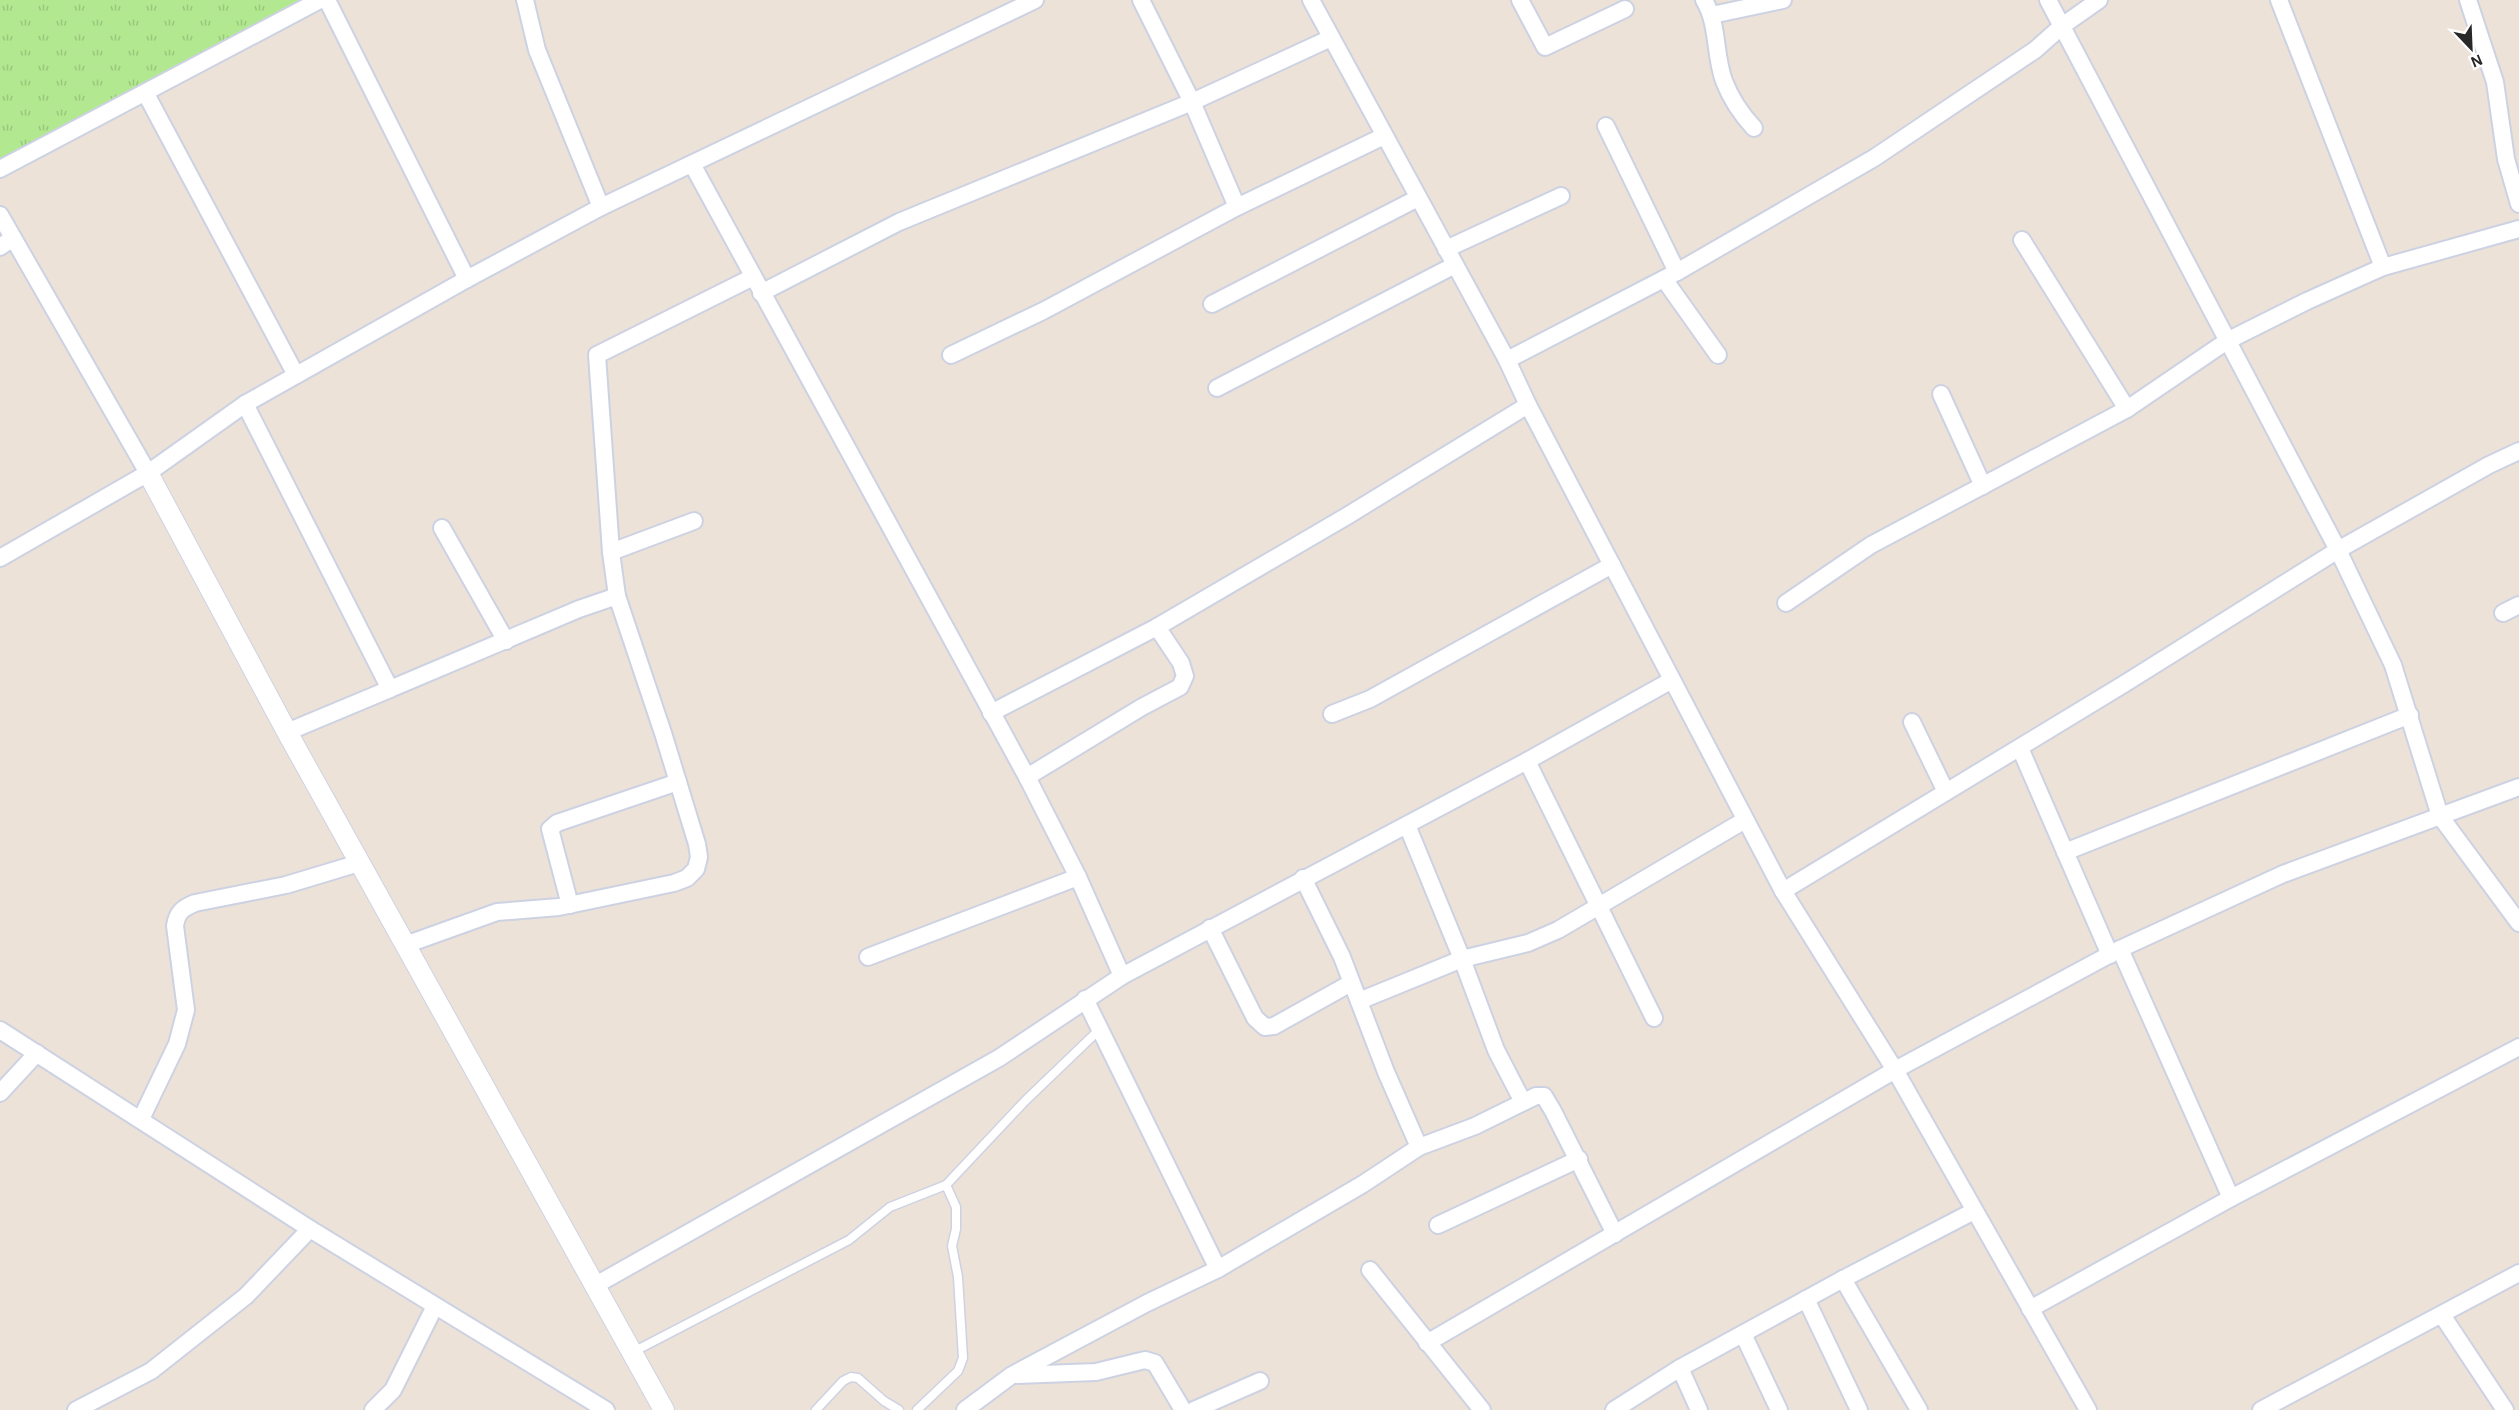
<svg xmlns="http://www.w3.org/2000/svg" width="2519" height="1410" font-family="'Alegreya Sans',sans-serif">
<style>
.grass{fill:url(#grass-tufts)}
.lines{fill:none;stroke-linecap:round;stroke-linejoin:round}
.service-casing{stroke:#cdd2e3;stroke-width:11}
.minor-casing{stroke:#cdd2e3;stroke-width:20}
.tertiary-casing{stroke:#cdd2e3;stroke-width:22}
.service{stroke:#fff;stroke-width:8}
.minor{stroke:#fff;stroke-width:16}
.tertiary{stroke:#fff;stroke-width:20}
</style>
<defs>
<pattern id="grass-tufts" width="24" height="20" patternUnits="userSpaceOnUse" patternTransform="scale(1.5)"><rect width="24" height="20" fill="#b2e88f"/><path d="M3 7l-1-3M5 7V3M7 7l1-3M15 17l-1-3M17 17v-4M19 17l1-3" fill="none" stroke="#99c77b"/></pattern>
</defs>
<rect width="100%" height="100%" fill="#ece2d8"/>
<polygon class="grass" points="0,0 335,0 0,178"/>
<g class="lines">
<defs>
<g id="service">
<polyline points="633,1352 849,1240 890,1207 946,1185"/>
<polyline points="816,1410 843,1381 851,1377 858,1378 884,1401 899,1410"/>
<polyline points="917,1410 958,1371 963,1358 958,1277 952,1246 956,1229 956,1207 946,1185 1025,1101 1100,1029"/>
</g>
<g id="minor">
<polyline points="327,0 467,279"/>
<polyline points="525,0 537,50 601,207"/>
<polyline points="1141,0 1192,102 1237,207"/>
<polyline points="1311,0 1507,360 1528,405 1783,891 1895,1070 2088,1410"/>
<polyline points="1520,0 1545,47 1625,9"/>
<path d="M1704,0C1719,25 1714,54 1724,81C1731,99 1741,114 1754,128"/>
<polyline points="2048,0 2338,550 2393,665 2440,816 2519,923"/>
<polyline points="2279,0 2383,267"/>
<polyline points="2468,0 2495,82 2506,159 2519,204"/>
<polyline points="1712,15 1783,0"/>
<polyline points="146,94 296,375"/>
<polyline points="1606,126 1677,272"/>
<polyline points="692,164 1027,777 1078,877 1122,976"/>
<polyline points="0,169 320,0"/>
<polyline points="0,215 148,473"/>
<polyline points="2022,240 2127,409"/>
<polyline points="0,247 13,238"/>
<polyline points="1446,249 1561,196"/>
<polyline points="1664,279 1718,355"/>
<polyline points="761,293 899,222 1192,102 1331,38"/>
<polyline points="1212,304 1418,198"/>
<polyline points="951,355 1043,311 1237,207 1384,136"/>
<polyline points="1507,360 1677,272 1874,158 2035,50 2062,26 2099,0"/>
<polyline points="1217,388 1455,265"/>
<polyline points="1941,394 1983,486"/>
<polyline points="245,404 390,689 287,732"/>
<polyline points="442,528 506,641"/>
<polyline points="611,552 694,521"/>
<polyline points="0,558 148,473 245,404 467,279 601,207 1035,0"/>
<polyline points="1786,603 1871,545 2127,409 2227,341 2307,301 2383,267 2519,229"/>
<polyline points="2503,613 2519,605"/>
<polyline points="390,689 579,609 617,596"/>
<polyline points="991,713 1157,627 1347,516 1528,405"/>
<polyline points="1332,714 1370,699 1612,565"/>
<polyline points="1912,722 1946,792"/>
<polyline points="2020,748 2110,955"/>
<polyline points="1527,761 1654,1018"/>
<polyline points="1027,777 1142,707 1180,687 1185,676 1181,663 1157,627"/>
<polyline points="1407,825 1462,959 1496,1050 1523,1102"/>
<polyline points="2065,852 2410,715"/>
<polyline points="1303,878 1342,957 1386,1072 1419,1147"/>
<polyline points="1783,891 2124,684 2338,550 2489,465 2519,451"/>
<polyline points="570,905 550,829 557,823 678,782"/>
<polyline points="1210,928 1255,1018 1265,1027 1274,1026 1351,983"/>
<polyline points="405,945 497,912 559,907 674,883 687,878 696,869 699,857 697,844 663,733 617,596 611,552 597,355 753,277"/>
<polyline points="2120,949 2231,1198"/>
<polyline points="868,957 1078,877"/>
<polyline points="1085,999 1218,1269"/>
<polyline points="1359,1001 1462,959 1528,943 1558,930 1745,820"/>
<polyline points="0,1030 310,1229 606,1410"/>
<polyline points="0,1093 37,1053"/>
<path d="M141,1119L177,1044L186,1010L175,926C177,912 183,908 195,903L286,885L359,863"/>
<polyline points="1438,1225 1579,1159"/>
<polyline points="1370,1270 1482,1410"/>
<polyline points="1843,1279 1919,1410"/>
<polyline points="594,1286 999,1058 1122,976 1527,761 1672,680"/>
<polyline points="1806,1299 1859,1410"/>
<polyline points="2030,1309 2231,1198 2519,1047"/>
<polyline points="2442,1315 2505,1410"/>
<polyline points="1743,1334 1779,1410"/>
<polyline points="1427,1343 1895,1070 2120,949 2283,874 2519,787"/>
<polyline points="1680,1368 1699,1410"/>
<polyline points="1017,1375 1096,1372 1145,1360 1155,1363 1183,1410"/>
<polyline points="76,1410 151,1371 246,1296 310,1229"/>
<polyline points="373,1410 393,1390 435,1306"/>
<polyline points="965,1410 1012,1375 1147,1303 1218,1269 1363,1184 1419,1147 1475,1126 1536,1096 1544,1096 1553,1111 1615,1234"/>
<polyline points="1194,1410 1260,1381"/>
<polyline points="1614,1410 1680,1368 1843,1279 1974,1211"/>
<polyline points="2261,1410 2519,1273"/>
</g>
<polyline id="tertiary" points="148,473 287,732 664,1410"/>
</defs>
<use href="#service" class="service-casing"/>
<use href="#minor" class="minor-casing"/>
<use href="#tertiary" class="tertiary-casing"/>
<use href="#service" class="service"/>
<use href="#minor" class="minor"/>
<use href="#tertiary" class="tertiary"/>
</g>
<g transform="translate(2471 48) rotate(157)" stroke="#ffffff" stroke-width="4.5" paint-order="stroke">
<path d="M0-4.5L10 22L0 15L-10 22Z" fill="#282828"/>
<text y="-9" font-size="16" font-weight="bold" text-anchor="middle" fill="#282828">N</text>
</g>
</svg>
